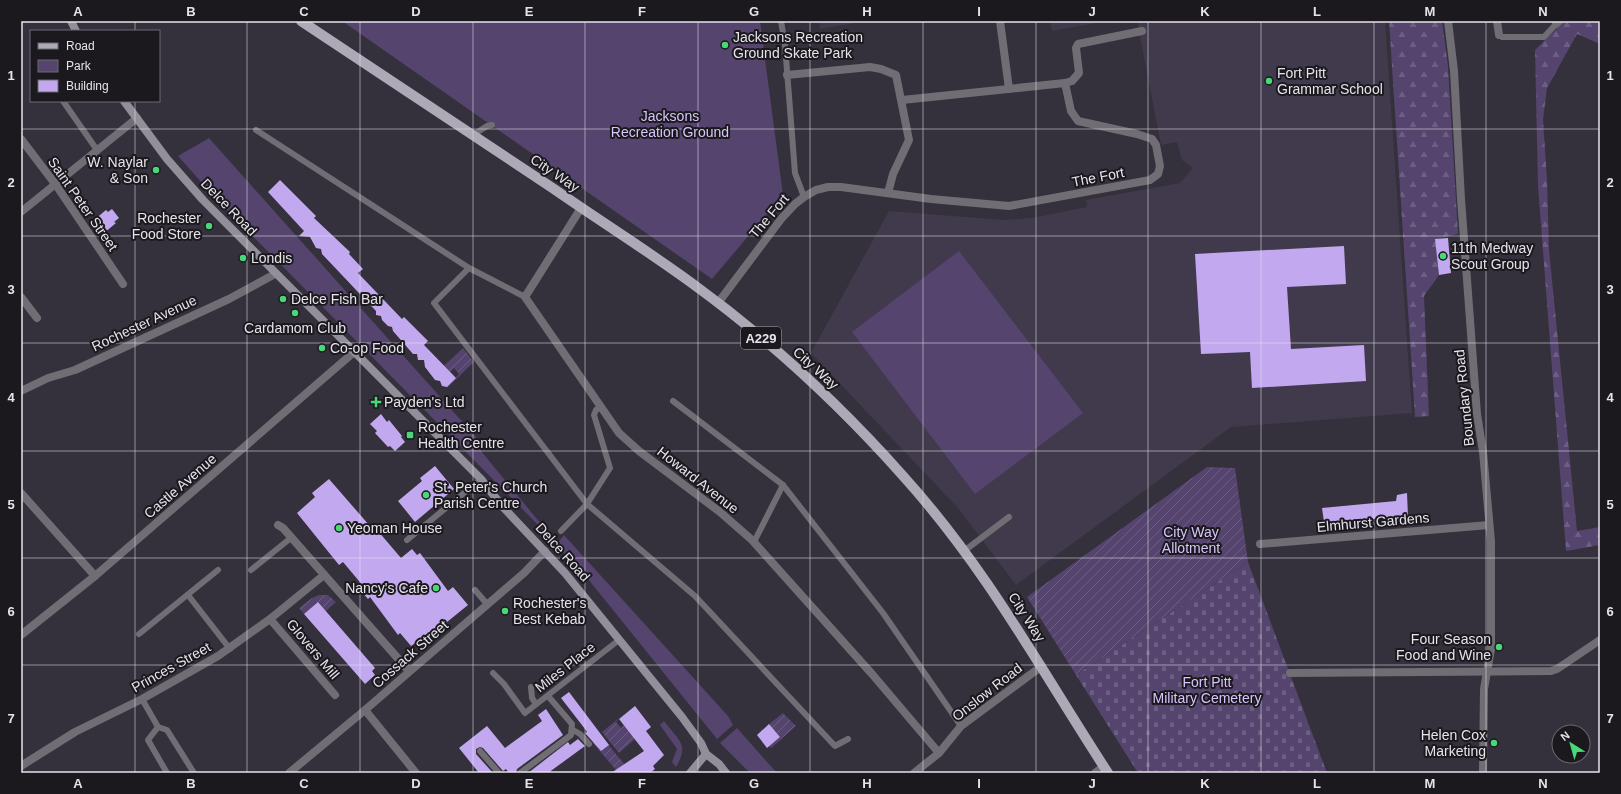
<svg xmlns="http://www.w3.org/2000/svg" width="1621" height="794" font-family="Arial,sans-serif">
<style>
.built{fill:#413a4c}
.green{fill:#54446e}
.forest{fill:url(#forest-firs)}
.cemetery{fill:url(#cemetery-stones)}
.garden{fill:url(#garden-furrows)}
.building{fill:#c2a9ef}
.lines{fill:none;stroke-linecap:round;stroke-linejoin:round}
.lane{stroke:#706e74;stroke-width:6}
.street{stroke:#706e74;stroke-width:8}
.secondary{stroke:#938f9a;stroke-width:8}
.primary{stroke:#ada9b6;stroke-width:10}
.grid{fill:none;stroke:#e6e3eb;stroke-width:1;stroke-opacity:0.55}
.poi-dot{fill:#49d778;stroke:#1b191e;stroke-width:1.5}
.labels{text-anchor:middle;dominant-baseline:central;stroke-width:4;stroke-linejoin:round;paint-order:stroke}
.shield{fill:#1b191e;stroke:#a9a6ae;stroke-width:1}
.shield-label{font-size:13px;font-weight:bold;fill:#e6e3eb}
.poi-label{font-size:14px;fill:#e6e3eb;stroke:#1b191e;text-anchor:start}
.park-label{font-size:14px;fill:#d8c5fd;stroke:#1b191e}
.street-label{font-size:14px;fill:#e6e3eb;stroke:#1b191e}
.neatline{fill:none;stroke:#e6e3eb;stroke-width:1.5}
.grid-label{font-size:13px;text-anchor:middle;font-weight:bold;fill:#e6e3eb}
</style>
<defs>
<pattern id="forest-firs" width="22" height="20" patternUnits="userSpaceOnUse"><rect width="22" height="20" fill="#54446e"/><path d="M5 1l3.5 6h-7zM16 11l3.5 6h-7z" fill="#6d5f83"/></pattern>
<pattern id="cemetery-stones" width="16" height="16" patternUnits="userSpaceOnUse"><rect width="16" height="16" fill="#54446e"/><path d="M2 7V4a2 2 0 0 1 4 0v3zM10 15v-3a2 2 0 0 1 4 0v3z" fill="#6d5f83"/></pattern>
<pattern id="garden-furrows" width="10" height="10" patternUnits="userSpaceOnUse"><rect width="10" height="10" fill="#54446e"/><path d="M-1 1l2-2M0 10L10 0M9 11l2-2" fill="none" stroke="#6d5f83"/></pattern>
</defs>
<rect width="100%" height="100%" fill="#34303c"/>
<g class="built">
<polygon points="819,21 867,21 820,29"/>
<polygon points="1050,21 1107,21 1052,31"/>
<polygon points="1137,21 1385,21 1412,413 1231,427 1016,585 958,508 811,353 889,211 1004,220 1032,218 1087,207 1086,200 1180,183 1193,168 1182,160 1177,142 1161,145"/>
</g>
<g class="green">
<polygon points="342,21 760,21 783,195 712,279"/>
<polygon points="209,138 484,446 481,451 546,530 544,527 542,529 219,202 178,156"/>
<polygon points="959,251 1083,413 975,494 852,332"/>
<polygon points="564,535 728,716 733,725 717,739 588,579 556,545"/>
<path d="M664,721C678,740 690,744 676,767L672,762L677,749L660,725Z"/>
<polygon points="737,728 777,773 750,773 720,743"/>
</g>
<g class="forest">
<polygon points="1389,21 1442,21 1448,66 1458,234 1436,239 1439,275 1424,296 1429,416 1415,417"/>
<polygon points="1564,21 1600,21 1600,44 1577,34 1547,88 1543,120 1547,179 1549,250 1577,531 1600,527 1600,545 1566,551 1538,186 1535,50"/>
</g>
<polygon class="cemetery" points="1248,562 1327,773 1138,773 1076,675"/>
<g class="garden">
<polygon points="463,348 474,362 446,389 459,374 454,368 450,372 444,366"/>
<polygon points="1207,467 1235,468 1248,562 1076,675 1027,597"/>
<polygon points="319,595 328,595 336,602 326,611 318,602 304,614 299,608 312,598"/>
<polygon points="783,713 796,726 771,748 769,746 780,737 769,724"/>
<polygon points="619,718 616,722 621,728 624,725 635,739 619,753 602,732"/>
<polygon points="602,737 625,765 616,770 593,743"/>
</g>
<g class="building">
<polygon points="280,180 316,216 314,218 350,252 349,254 363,269 358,273 402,319 404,317 428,341 424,345 456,378 447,387 442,386 440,381 435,380 425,367 424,360 418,360 417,354 413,354 393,331 392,327 388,326 382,320 381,316 376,315 376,311 322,254 321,249 316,248 310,237 299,236 304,231 268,192"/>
<polygon points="112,209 119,218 114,222 116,223 104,233 94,220 106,210 108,212"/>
<polygon points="1448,238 1451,273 1439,275 1435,239"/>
<polygon points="1344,246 1346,284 1287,287 1291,349 1364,345 1366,381 1252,388 1250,352 1201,354 1195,254"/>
<polygon points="381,414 387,422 389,420 402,436 401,437 405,442 395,451 390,446 388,447 375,433 377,431 370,424"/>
<polygon points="435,466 454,489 415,522 398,501 422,481 420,478"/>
<polygon points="329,479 376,533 378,531 401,558 412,549 417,555 420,553 448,591 453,587 468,605 420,644 418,641 411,646 400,633 398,635 370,597 368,599 361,591 364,587 343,562 339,565 297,513 315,497 312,493"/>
<polygon points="1407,493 1408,517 1324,522 1322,508 1396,501 1397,495"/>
<polygon points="318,602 375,668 372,671 375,675 365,684 304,614"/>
<polygon points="569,692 609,745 601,751 585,733 587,732 585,729 561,698"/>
<polygon points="635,706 651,727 646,731 664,755 653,766 655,769 650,773 611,773 644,751 619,719"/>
<polygon points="546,709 563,735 517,769 516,773 509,773 506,769 503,771 483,748 480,747 476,749 476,754 493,773 479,773 459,748 487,726 505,748 542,721 538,715"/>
<polygon points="769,724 780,737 767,748 757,735"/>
<polygon points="578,739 585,746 548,773 528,773 568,742 570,745"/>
</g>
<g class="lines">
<g class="lane">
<polyline points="781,21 785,45 795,173 804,197"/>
<polyline points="1499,35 1502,37 1544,37 1556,24"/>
<polyline points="63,101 97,150"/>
<polyline points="256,130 469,268 525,297"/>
<polyline points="473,135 487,126 492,125"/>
<polyline points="469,268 434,303 587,504 695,596 835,746 848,739"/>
<polyline points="673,401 783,485 883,613 961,726"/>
<polyline points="561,531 587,504 610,468 594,415 596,410 600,407"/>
<polyline points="407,540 481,479"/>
<polyline points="754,542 783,485"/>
<polyline points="964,551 1009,517"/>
<polyline points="251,570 292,537"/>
<polyline points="475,590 487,604"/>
<polyline points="188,595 230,649"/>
<polyline points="139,634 218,570"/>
<polyline points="493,673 504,684 525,713 619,640"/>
<polyline points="531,687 532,698 536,704"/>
<polyline points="142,699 158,727 167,730 194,773"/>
<polyline points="158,727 148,740 167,773"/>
<polyline points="573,730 580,734 589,744"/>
<polyline points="480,751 499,773"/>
<polyline points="520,773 571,735 572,724 548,696"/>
</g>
<g class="street">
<polyline points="1000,21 1009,89"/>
<polyline points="1448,21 1454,71 1461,199 1477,414 1483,452 1491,541 1491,649 1484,689 1483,773"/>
<polyline points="1497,21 1499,35"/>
<polyline points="1556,24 1559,21"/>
<polyline points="787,75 870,67 881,69 896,75 909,140 893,174 888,193"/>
<polyline points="1065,83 1072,81 1079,73 1076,48 1078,44 1142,31"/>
<polyline points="21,139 56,185 123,284"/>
<polyline points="581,208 525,297 619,433 639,451 720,512 752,540 872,674 939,753"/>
<polyline points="21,212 137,118"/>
<polyline points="21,297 37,318"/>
<polyline points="718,303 781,219 795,204 804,197 816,190 828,187 841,187 931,199 1009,206 1150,180 1158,174 1160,166 1156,145 1152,139 1137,134 1078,121 1071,111 1065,83 902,100"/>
<polyline points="21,391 48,378 75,370 229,299 275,274"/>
<polyline points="21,493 95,576"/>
<polyline points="278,525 283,528 409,671"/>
<polyline points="1260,544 1489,525"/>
<polyline points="270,619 335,695"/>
<polyline points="21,635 95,576 353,353"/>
<polyline points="1290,673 1551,671 1557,669 1600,640"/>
<polyline points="365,710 416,773"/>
<polyline points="21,766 75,732 142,699 218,656 270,619 324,575"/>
<polyline points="289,773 365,710 524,573 545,551"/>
<polyline points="914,773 939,753 961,726 1042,666"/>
<polyline points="1095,773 1103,767"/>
</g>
<g class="secondary">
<polyline points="71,21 76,31"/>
<polyline points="124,101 167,159 203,200 481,479 502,506 565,573 682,717 701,743 706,754 719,764 726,773"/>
<polyline points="690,773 706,754"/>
</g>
<path class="primary" d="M301,21C386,77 470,133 554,189C600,221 648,251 693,284C770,340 841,406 904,477C987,569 1041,670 1108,773"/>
</g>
<path class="grid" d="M135,21V31M247,21V773M360,21V773M473,21V773M585,21V773M698,21V773M810,21V773M923,21V773M1036,21V773M1148,21V773M1261,21V773M1374,21V773M1486,21V773M135,101V773M21,129H1600M21,236H1600M21,343H1600M21,451H1600M21,558H1600M21,665H1600"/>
<g class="poi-dot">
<circle cx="725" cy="45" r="4"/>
<circle cx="1269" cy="81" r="4"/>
<circle cx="156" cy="170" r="4"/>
<circle cx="209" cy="226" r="4"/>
<circle cx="1443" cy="256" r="4"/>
<circle cx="243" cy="258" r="4"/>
<circle cx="283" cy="299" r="4"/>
<circle cx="295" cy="313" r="4"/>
<circle cx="322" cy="348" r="4"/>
<path d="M374 396h4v4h4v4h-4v4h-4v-4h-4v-4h4z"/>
<rect x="406" y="431" width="8" height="8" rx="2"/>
<circle cx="426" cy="495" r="4"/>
<circle cx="339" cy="528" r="4"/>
<circle cx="436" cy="588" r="4"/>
<circle cx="505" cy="611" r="4"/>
<circle cx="1499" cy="647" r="4"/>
<circle cx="1494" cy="743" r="4"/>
</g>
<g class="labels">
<rect class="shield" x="741" y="327" width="40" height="22" rx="3"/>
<g class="shield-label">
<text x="761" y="338">A229</text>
</g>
<g class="poi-label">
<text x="733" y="37">Jacksons Recreation<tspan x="733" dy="16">Ground Skate Park</tspan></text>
<text x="1277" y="73">Fort Pitt<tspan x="1277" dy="16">Grammar School</tspan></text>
<text x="148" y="162" text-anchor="end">W. Naylar<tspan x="148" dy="16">&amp; Son</tspan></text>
<text x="201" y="218" text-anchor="end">Rochester<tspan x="201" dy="16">Food Store</tspan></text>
<text x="1451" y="248">11th Medway<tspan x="1451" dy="16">Scout Group</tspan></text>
<text x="251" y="258">Londis</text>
<text x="291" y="299">Delce Fish Bar</text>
<text x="295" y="328" text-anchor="middle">Cardamom Club</text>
<text x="330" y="348">Co-op Food</text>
<text x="384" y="402">Payden's Ltd</text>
<text x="418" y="427">Rochester<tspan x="418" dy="16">Health Centre</tspan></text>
<text x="434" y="487">St. Peter's Church<tspan x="434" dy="16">Parish Centre</tspan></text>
<text x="347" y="528">Yeoman House</text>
<text x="428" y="588" text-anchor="end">Nancy's Cafe</text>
<text x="513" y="603">Rochester's<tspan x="513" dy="16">Best Kebab</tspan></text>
<text x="1491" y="639" text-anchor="end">Four Season<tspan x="1491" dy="16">Food and Wine</tspan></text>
<text x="1486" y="735" text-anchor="end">Helen Cox<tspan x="1486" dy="16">Marketing</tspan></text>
</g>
<g class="park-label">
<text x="670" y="116">Jacksons<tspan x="670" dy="16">Recreation Ground</tspan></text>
<text x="1191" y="532">City Way<tspan x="1191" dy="16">Allotment</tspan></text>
<text x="1207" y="682">Fort Pitt<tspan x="1207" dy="16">Military Cemetery</tspan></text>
</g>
<g class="street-label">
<text transform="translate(555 173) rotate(34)">City Way</text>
<text transform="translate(1098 177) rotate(-11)">The Fort</text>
<text transform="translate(83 204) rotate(55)">Saint Peter Street</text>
<text transform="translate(229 207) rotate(46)">Delce Road</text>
<text transform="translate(769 216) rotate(-50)">The Fort</text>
<text transform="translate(144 323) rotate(-25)">Rochester Avenue</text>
<text transform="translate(816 368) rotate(42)">City Way</text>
<text transform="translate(1464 398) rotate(-96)">Boundary Road</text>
<text transform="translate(698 480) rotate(38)">Howard Avenue</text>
<text transform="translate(180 486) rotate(-41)">Castle Avenue</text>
<text transform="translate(1373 522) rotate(-5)">Elmhurst Gardens</text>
<text transform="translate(563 552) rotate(48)">Delce Road</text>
<text transform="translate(1027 617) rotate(57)">City Way</text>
<text transform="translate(313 649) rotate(50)">Glovers Mill</text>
<text transform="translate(410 654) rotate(-41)">Cossack Street</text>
<text transform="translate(171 667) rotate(-29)">Princes Street</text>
<text transform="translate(565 667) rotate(-38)">Miles Place</text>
<text transform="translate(987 692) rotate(-38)">Onslow Road</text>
</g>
</g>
<rect width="1621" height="794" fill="none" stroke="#1b191e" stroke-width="44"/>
<rect x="30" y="30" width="130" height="72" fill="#1b191e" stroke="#6c6a70"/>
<rect x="38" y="43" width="20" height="6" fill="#ada9b6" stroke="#6c6a70"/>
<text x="66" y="50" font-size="12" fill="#e6e3eb">Road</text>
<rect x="38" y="60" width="20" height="12" fill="#54446e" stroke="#6c6a70"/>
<text x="66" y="70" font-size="12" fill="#e6e3eb">Park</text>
<rect x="38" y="80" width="20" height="12" fill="#c2a9ef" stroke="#6c6a70"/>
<text x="66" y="90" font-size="12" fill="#e6e3eb">Building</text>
<g transform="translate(1571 744) rotate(323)"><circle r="19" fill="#1b191e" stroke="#6c6a70"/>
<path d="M0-3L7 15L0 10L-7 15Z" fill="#49d778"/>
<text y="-6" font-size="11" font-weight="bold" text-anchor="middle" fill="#e6e3eb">N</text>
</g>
<rect x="22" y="22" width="1577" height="750" class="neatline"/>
<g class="grid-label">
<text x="78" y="16">A</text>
<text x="191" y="16">B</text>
<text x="304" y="16">C</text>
<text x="416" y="16">D</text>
<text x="529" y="16">E</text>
<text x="642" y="16">F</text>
<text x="754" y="16">G</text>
<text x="867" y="16">H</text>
<text x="979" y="16">I</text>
<text x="1092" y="16">J</text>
<text x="1205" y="16">K</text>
<text x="1317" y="16">L</text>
<text x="1430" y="16">M</text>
<text x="1543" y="16">N</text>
<text x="11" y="80">1</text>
<text x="1610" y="80">1</text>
<text x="11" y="187">2</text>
<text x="1610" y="187">2</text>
<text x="11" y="294">3</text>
<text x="1610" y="294">3</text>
<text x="11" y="402">4</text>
<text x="1610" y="402">4</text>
<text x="11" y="509">5</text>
<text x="1610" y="509">5</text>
<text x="11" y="616">6</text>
<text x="1610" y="616">6</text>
<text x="11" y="723">7</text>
<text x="1610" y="723">7</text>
<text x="78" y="788">A</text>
<text x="191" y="788">B</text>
<text x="304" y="788">C</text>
<text x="416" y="788">D</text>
<text x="529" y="788">E</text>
<text x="642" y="788">F</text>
<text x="754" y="788">G</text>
<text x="867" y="788">H</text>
<text x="979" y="788">I</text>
<text x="1092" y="788">J</text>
<text x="1205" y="788">K</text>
<text x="1317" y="788">L</text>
<text x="1430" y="788">M</text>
<text x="1543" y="788">N</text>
</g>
</svg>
